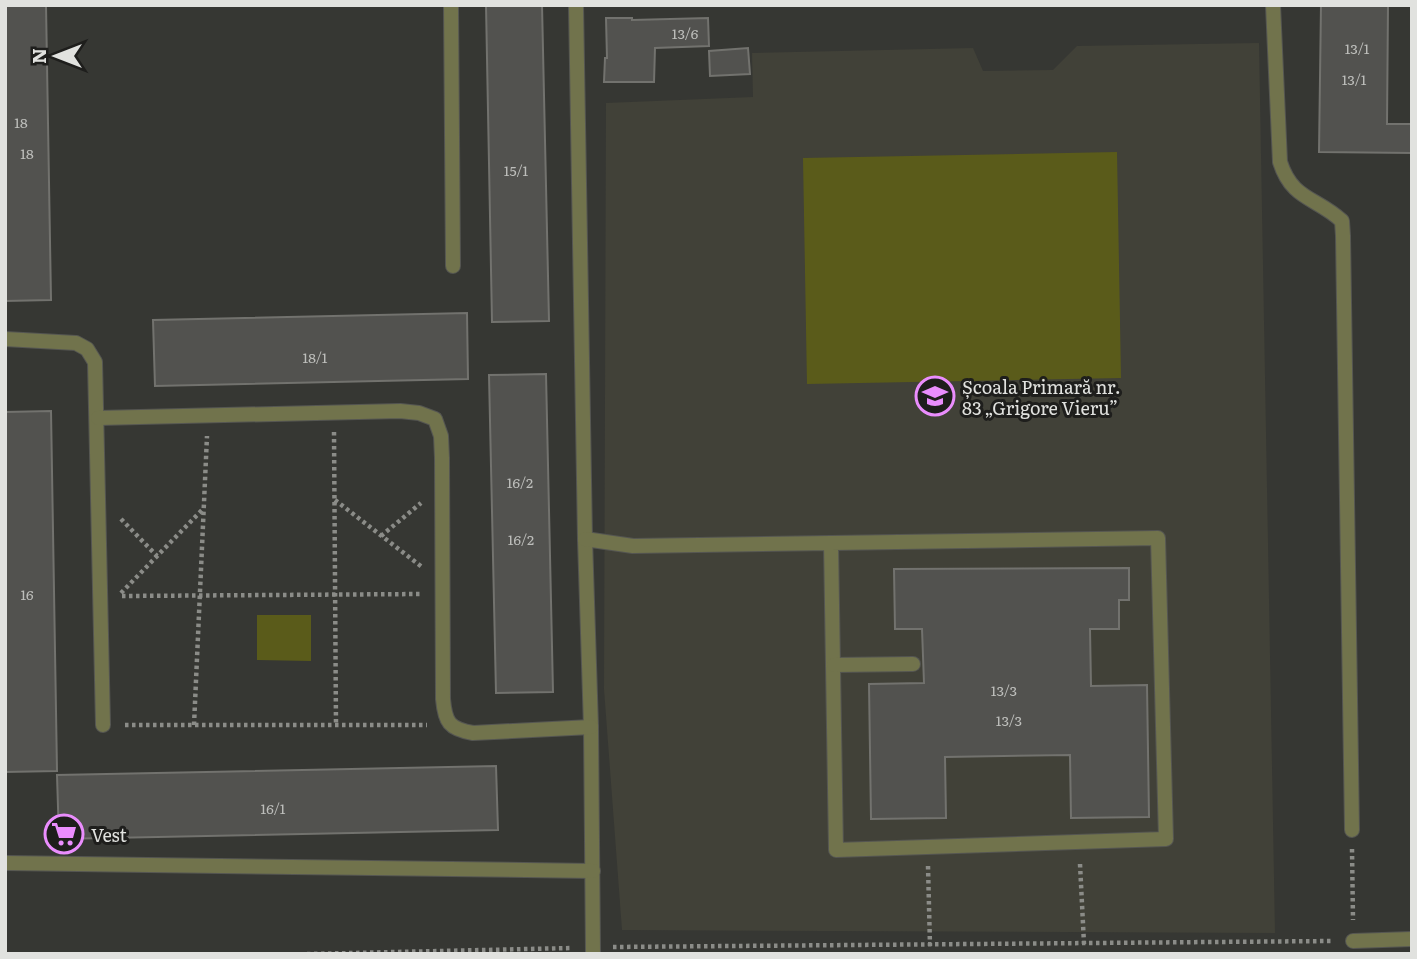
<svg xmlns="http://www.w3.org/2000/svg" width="1417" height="959" font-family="Literata,serif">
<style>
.built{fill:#414138}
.green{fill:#5a5b1a}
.building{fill:#52524f;stroke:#72726e;stroke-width:2}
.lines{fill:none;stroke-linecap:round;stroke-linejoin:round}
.lane-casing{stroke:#555652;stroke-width:16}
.path{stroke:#8b8c88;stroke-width:4.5;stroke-dasharray:3.5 3.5;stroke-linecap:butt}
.lane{stroke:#71734c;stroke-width:14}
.labels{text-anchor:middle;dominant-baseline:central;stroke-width:6;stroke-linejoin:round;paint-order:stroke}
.number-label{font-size:14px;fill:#bdbebb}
.poi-label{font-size:18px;fill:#e1e2df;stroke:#1e1e1c;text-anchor:start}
</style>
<rect width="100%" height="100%" fill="#363733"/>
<polygon class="built" points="1259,43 1275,933 622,930 604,689 606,103 753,97 752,53 973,48 983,71 1053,70 1077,46"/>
<g class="green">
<polygon points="1117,152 1121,378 807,384 803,158"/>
<polygon points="257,615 311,615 311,661 257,660"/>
</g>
<g class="building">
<polygon points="5,5 46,5 51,300 5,301"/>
<polygon points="486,5 542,5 549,321 492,322"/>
<polygon points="1321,5 1388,5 1387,124 1412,124 1412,153 1319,152"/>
<polygon points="606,18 632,18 632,20 708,18 709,46 655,48 654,82 604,82 605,58 607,58"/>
<polygon points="748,48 750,74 710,76 709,51"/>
<polygon points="467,313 468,379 155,386 153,320"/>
<polygon points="546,374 553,692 496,693 489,375"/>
<polygon points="51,411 57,771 5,772 5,412"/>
<polygon points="1129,568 1129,600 1119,600 1119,629 1090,629 1091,686 1147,685 1149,817 1071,818 1070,755 945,757 946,818 871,819 869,684 924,683 922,629 895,629 894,569"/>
<polygon points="496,766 498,830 59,839 57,775"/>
</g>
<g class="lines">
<defs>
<g id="lane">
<polyline points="451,5 453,266"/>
<polyline points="576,5 585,539 591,727 593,954"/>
<path d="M1273,5L1280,162C1292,200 1316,197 1342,221L1343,236L1352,830"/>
<polyline points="5,339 76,343 87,349 95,362 103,725"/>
<path d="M98,418L400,411L419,413L435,419L441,436L442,458L443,699C445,722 449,729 473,733L591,727"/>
<polyline points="585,539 633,546 1158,538 1166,839 836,850 831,543"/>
<polyline points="834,665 913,664"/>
<polyline points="5,863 593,871"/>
<polyline points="1353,941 1412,939"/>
</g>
</defs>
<use href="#lane" class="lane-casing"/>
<g class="path">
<polyline points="334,432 336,725"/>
<polyline points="335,500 422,567"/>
<polyline points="121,519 157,556"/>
<polyline points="381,536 421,503"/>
<polyline points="121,593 203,509"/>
<polyline points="122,596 422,594"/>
<polyline points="125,725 427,725"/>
<polyline points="194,725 207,436"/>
<polyline points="1352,849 1353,920"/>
<polyline points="1080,864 1084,944"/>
<polyline points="928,866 930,946"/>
<polyline points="613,947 1332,941"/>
<polyline points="307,954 572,948"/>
</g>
<use href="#lane" class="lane"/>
</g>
<defs>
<symbol id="school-ring" viewBox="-11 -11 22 22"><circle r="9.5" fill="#1e1e1c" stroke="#ea8dfd" stroke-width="1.5"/><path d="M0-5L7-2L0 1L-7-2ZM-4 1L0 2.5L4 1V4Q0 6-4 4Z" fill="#ea8dfd"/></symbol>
<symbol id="supermarket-ring" viewBox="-11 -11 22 22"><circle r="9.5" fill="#1e1e1c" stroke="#ea8dfd" stroke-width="1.5"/><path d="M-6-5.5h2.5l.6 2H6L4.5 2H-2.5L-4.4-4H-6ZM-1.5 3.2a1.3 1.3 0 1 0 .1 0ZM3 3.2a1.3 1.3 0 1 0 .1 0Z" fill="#ea8dfd"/></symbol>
</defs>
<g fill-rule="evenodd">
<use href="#school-ring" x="913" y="374" width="44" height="44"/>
<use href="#supermarket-ring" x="42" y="812" width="44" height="44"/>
</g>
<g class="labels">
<g class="number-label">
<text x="685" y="33">13/6</text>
<text x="1357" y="48">13/1</text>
<text x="1354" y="79">13/1</text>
<text x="21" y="122">18</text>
<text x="27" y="153">18</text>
<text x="516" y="170">15/1</text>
<text x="315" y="357">18/1</text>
<text x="520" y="482">16/2</text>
<text x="521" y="539">16/2</text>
<text x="27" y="594">16</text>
<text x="1004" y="690">13/3</text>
<text x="1009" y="720">13/3</text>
<text x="273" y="808">16/1</text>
</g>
<g class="poi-label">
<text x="962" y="386">Școala Primară nr.<tspan x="962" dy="21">83 „Grigore Vieru”</tspan></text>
<text x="91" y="834">Vest</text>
</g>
</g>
<rect width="1417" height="959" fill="none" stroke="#e1e2df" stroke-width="14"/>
<g transform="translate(56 56) rotate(270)" stroke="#1e1e1c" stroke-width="5" paint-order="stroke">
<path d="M0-5L12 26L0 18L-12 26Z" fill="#e1e2df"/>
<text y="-10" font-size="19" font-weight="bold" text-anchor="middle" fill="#e1e2df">N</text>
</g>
</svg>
